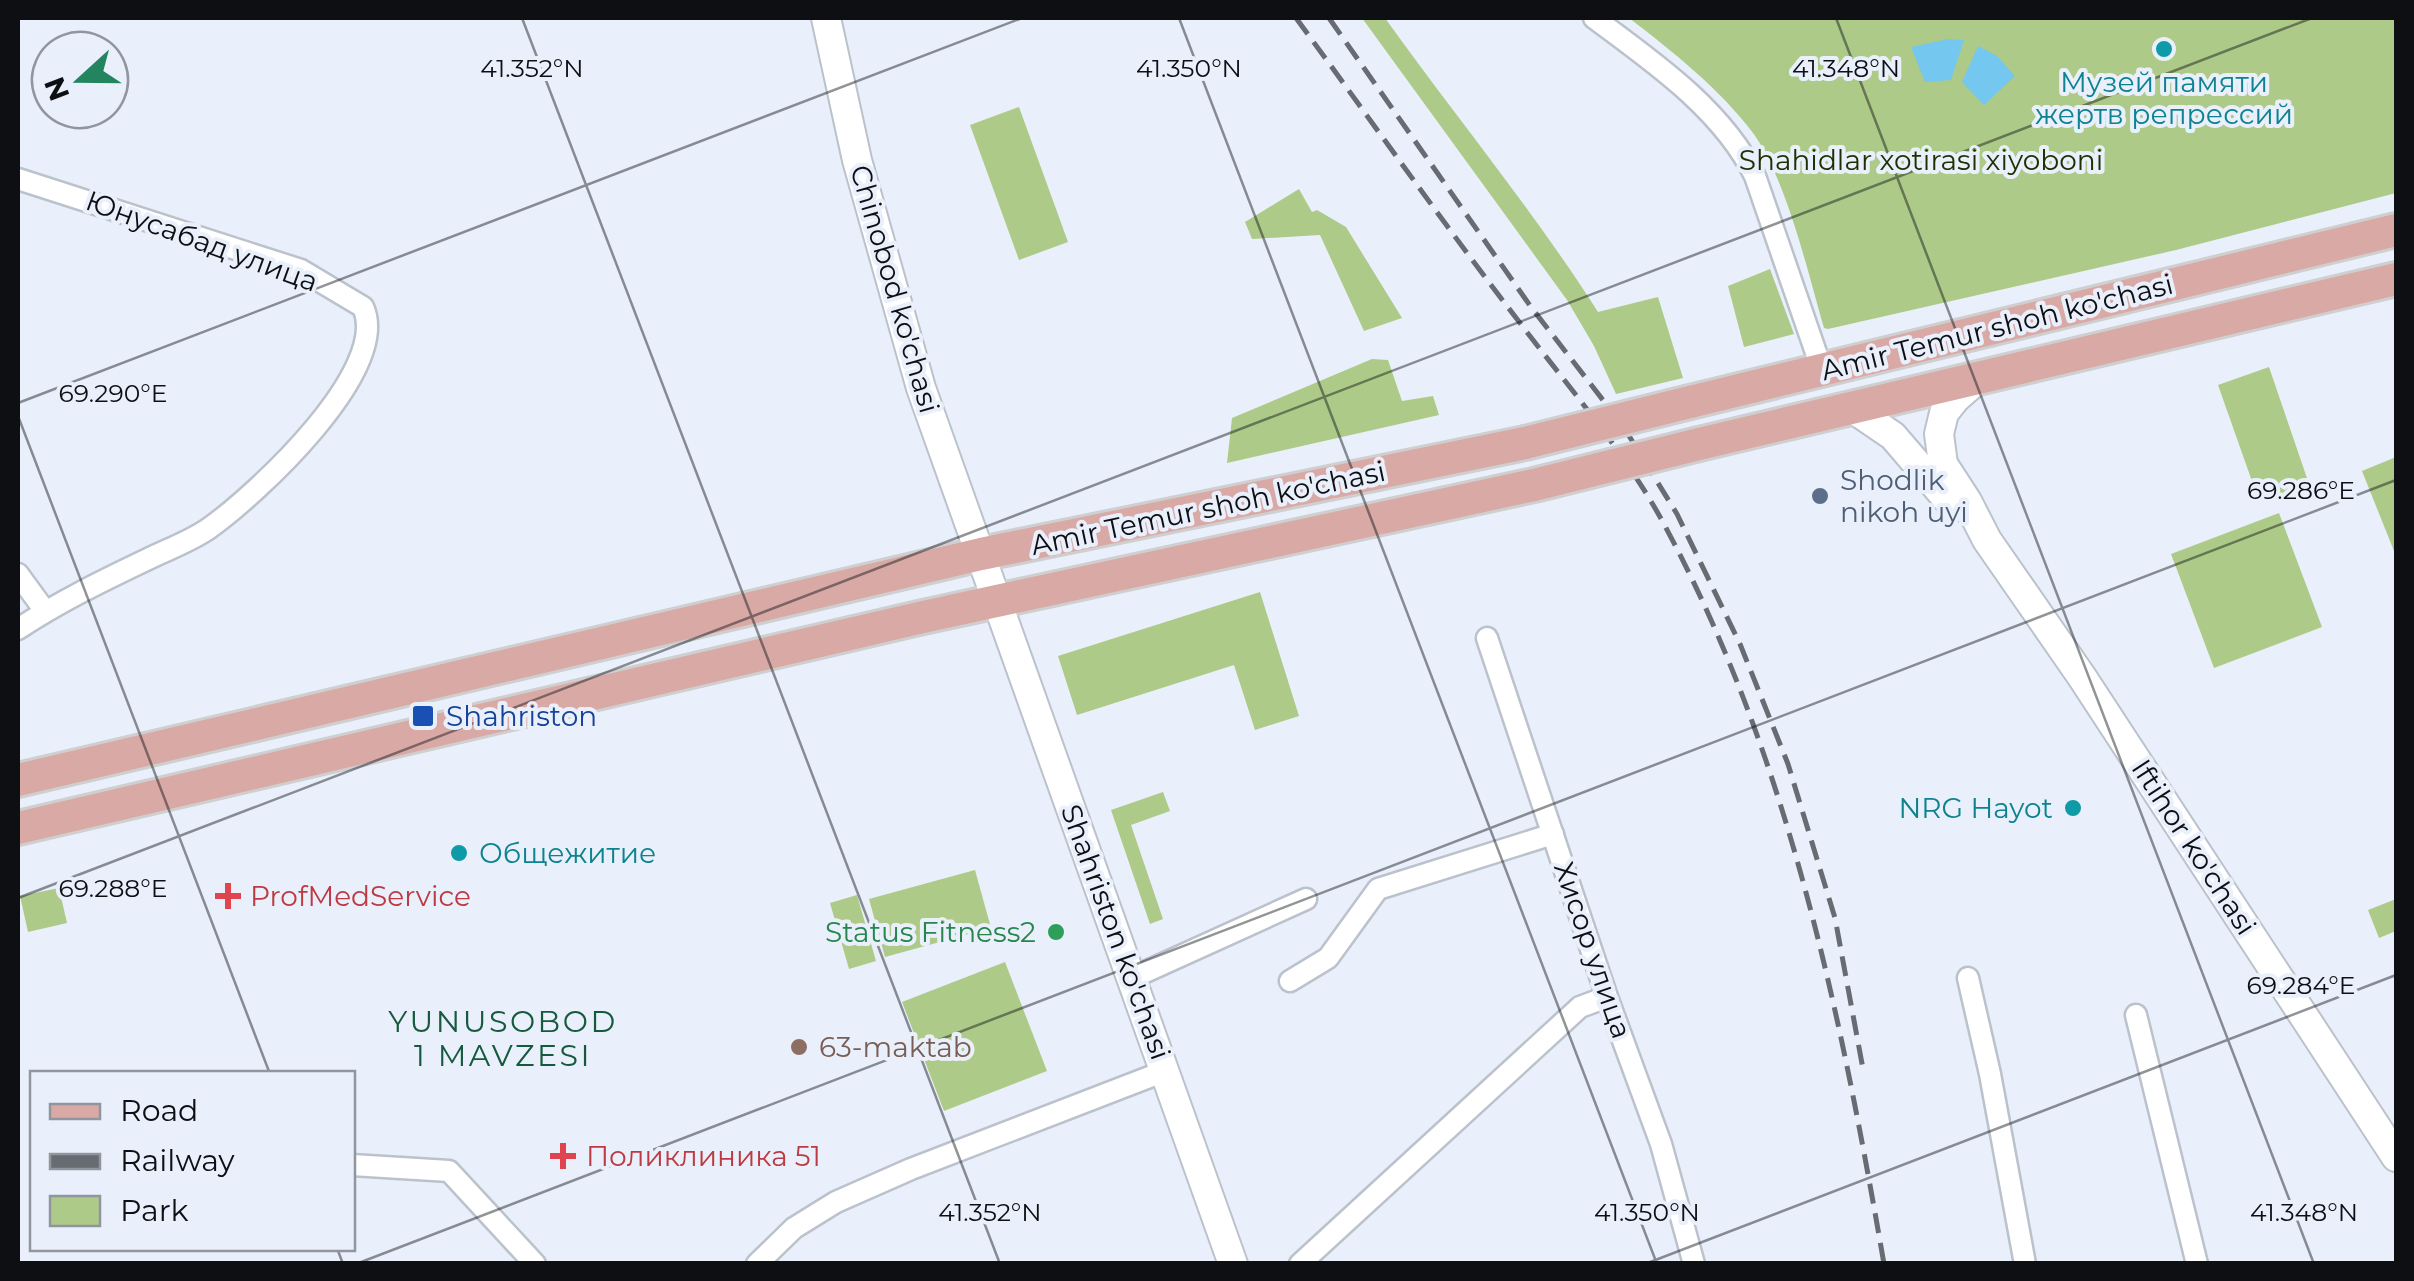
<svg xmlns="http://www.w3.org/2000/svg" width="2414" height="1281" font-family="Montserrat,sans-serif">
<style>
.green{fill:#adca88}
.water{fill:#74c7ef}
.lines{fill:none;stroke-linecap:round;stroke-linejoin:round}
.minor-casing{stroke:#bbc2cc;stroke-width:25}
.secondary-casing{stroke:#bbc2cc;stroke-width:32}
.primary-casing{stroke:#cfcfd0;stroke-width:38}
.minor{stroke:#fff;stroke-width:20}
.secondary{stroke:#fff;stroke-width:28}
.primary{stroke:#d9a9a6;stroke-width:32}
.rail{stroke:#676b72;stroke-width:5;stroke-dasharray:20 10;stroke-linecap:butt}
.primary-bridge-casing{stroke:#cfcfd0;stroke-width:38;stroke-linecap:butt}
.primary-bridge{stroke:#d9a9a6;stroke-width:32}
.ticks{fill:none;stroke:#0d0f13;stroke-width:2.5;stroke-opacity:0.45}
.culture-dot{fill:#0f9aa8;stroke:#e9f0fb;stroke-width:4}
.service-dot{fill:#5c6f8a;stroke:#e9f0fb;stroke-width:4}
.transit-dot{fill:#1a4fb4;stroke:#e9f0fb;stroke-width:4}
.health-dot{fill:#e0444e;stroke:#e9f0fb;stroke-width:4}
.leisure-dot{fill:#2e9e5b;stroke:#e9f0fb;stroke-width:4}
.education-dot{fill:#8d6e63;stroke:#e9f0fb;stroke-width:4}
.labels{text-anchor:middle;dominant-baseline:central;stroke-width:8;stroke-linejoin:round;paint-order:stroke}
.culture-label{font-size:28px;fill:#0d838f;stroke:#e9f0fb}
.park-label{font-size:28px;fill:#1e3000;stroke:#e9f0fb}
.street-label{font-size:28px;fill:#0d0f13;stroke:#e9f0fb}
.service-label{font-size:28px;fill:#4e5e75;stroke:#e9f0fb;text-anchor:start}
.transit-label{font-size:28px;fill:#164399;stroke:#e9f0fb;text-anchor:start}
.health-label{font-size:28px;fill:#be3a42;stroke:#e9f0fb;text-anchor:start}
.leisure-label{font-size:28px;fill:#27864d;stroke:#e9f0fb;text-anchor:end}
.education-label{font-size:28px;fill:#785e54;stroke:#e9f0fb;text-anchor:start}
.neighbourhood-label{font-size:30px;letter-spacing:2.5px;fill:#16593f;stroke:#e9f0fb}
.ticks-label{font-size:25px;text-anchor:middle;fill:#0d0f13;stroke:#e9f0fb;stroke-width:8;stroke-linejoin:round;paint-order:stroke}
</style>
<rect width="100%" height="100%" fill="#e9f0fb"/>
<g class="green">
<path d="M1362,18H1385C1455,116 1533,210 1598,312L1658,297L1683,378L1616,394L1594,346L1567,300Z"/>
<path d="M1629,18H2396V193L2176,250L1828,329L1824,328C1808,273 1786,178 1753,133C1720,89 1672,51 1629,18Z"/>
<polygon points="1019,107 1068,242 1019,260 970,125"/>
<polygon points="1299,189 1312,212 1317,210 1346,227 1402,318 1364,331 1320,235 1252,239 1245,222"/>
<polygon points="1770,269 1794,334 1744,347 1728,286"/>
<polygon points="1372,359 1388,360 1402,401 1433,396 1439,415 1227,463 1232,418"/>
<polygon points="2269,367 2309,484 2259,501 2218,385"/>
<polygon points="2396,457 2396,556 2362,471"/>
<polygon points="2279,513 2322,627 2214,668 2171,554"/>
<polygon points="1260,592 1299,716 1255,730 1234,665 1077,715 1058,656"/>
<polygon points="1163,792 1170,811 1131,825 1163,919 1150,924 1111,810"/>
<polygon points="975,870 991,928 885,957 869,899"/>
<polygon points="59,888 67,923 28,932 20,896"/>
<polygon points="857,895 876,961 849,969 830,903"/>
<polygon points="2396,899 2396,931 2379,938 2368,910"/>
<polygon points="1005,962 1047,1071 944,1111 902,1002"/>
</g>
<g class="water">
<polygon points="1948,39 1964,40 1951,80 1925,82 1911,47"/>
<polygon points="1978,46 1997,56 2015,76 1984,105 1962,82"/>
</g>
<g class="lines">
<defs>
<g id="minor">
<path d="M1594,18C1652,61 1722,109 1755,176L1822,370"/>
<path d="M18,179L301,270L363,307C392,370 255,496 208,529C189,542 166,550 146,560C102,581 59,602 18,629"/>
<polyline points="18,574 45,611"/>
<polyline points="1487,638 1607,997 1661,1144 1694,1264"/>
<polyline points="1132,978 1306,899"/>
<polyline points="1968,978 1990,1074 2025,1264"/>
<polyline points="1290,981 1328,958 1378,889 1553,834"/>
<polyline points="2136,1015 2197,1264"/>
<polyline points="352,1165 449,1171 535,1264"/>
<polyline points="757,1264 794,1228 836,1202 911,1169 1165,1071"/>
<polyline points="1300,1264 1580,1007 1607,997"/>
</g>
<g id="secondary">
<polyline points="826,18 857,160 921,388 1233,1264"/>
<polyline points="1979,378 1955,399 1944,413 1939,434 1943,464 1967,501 1987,540 2082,677 2396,1157"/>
<polyline points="1852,408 1893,436 1954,507"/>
</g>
<g id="primary">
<polyline points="1690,402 2396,230"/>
<polyline points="1699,444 2396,279"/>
<polyline points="18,780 981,554 1525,443"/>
<polyline points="18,828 923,617 1534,485"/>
</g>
</defs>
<use href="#minor" class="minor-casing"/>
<use href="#secondary" class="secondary-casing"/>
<use href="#primary" class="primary-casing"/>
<use href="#minor" class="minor"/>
<use href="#secondary" class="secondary"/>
<use href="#primary" class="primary"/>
<g class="rail">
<path d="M1296,18C1370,119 1443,223 1520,323C1570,389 1626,453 1665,526C1788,755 1840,1010 1884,1264"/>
<polyline points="1329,18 1531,307 1623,426 1677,514 1740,644 1788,764 1835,918 1863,1069"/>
</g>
<defs>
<g id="primary-bridge">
<polyline points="1525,443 1690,402"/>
<polyline points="1534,485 1699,444"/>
</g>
</defs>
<use href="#primary-bridge" class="primary-bridge-casing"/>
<use href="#primary-bridge" class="primary-bridge"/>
</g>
<path class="ticks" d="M522,18L1000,1264M1179,18L1657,1264M1836,18L2314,1264M18,403L1022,18M18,416L270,1074M18,898L2312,18M337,1248L343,1264M356,1264L2396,480M1645,1264L2396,975"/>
<g class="culture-dot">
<circle cx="2164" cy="49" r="10"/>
<circle cx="2073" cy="808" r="10"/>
<circle cx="459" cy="853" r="10"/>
</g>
<circle class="service-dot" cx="1820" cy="496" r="10"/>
<rect class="transit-dot" x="411" y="704" width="24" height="24" rx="5"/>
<g class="health-dot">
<path d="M223 881h10v10h10v10h-10v10h-10v-10h-10v-10h10z"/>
<path d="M558 1141h10v10h10v10h-10v10h-10v-10h-10v-10h10z"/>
</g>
<circle class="leisure-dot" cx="1056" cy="932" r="10"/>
<circle class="education-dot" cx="799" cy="1047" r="10"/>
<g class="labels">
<g class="culture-label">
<text x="2164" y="82">Музей памяти<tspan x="2164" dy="32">жертв репрессий</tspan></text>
<text x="2053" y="808" text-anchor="end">NRG Hayot</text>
<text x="479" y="853" text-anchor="start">Общежитие</text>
</g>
<g class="park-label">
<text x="1921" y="160">Shahidlar xotirasi xiyoboni</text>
</g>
<g class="street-label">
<text transform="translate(202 241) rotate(20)">Юнусабад улица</text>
<text transform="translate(895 289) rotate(74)">Chinobod ko'chasi</text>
<text transform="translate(1997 327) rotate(-14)">Amir Temur shoh ko'chasi</text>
<text transform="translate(1208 508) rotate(-12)">Amir Temur shoh ko'chasi</text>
<text transform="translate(2194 847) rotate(57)">Iftihor ko'chasi</text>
<text transform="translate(1116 932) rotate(70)">Shahriston ko'chasi</text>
<text transform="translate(1593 950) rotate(71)">Хисор улица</text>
</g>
<g class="service-label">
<text x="1840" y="480">Shodlik<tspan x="1840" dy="32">nikoh uyi</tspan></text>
</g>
<g class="transit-label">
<text x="446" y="716">Shahriston</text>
</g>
<g class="health-label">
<text x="250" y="896">ProfMedService</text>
<text x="586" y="1156">Поликлиника 51</text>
</g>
<g class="leisure-label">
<text x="1036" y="932">Status Fitness2</text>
</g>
<g class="education-label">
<text x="819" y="1047">63-maktab</text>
</g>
<g class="neighbourhood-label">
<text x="503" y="1021">YUNUSOBOD<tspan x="503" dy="34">1 MAVZESI</tspan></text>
</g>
</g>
<g class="ticks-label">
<text x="532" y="77">41.352°N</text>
<text x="1189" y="77">41.350°N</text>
<text x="1846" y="77">41.348°N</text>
<text x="113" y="402">69.290°E</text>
<text x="2301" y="499">69.286°E</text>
<text x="113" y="897">69.288°E</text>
<text x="2301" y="994">69.284°E</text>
<text x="990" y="1221">41.352°N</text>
<text x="1647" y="1221">41.350°N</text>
<text x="2304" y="1221">41.348°N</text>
</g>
<rect width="2414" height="1281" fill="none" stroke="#0d0f13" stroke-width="40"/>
<rect x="30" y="1071" width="325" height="180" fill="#e9f0fb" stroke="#91969e" stroke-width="2.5"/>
<rect x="50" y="1104" width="50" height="15" fill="#d9a9a6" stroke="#91969e" stroke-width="2.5"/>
<text x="120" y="1121" font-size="30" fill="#0d0f13">Road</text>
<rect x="50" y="1154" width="50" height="15" fill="#676b72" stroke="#91969e" stroke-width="2.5"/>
<text x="120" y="1171" font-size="30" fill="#0d0f13">Railway</text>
<rect x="50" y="1196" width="50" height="30" fill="#adca88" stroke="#91969e" stroke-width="2.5"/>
<text x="120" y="1221" font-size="30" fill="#0d0f13">Park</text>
<g transform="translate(80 80) rotate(249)"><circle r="48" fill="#e9f0fb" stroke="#91969e" stroke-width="2.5"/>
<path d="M0-8L18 38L0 25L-18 38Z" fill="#23855f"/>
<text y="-15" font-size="28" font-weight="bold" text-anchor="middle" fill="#0d0f13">N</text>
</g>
</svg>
